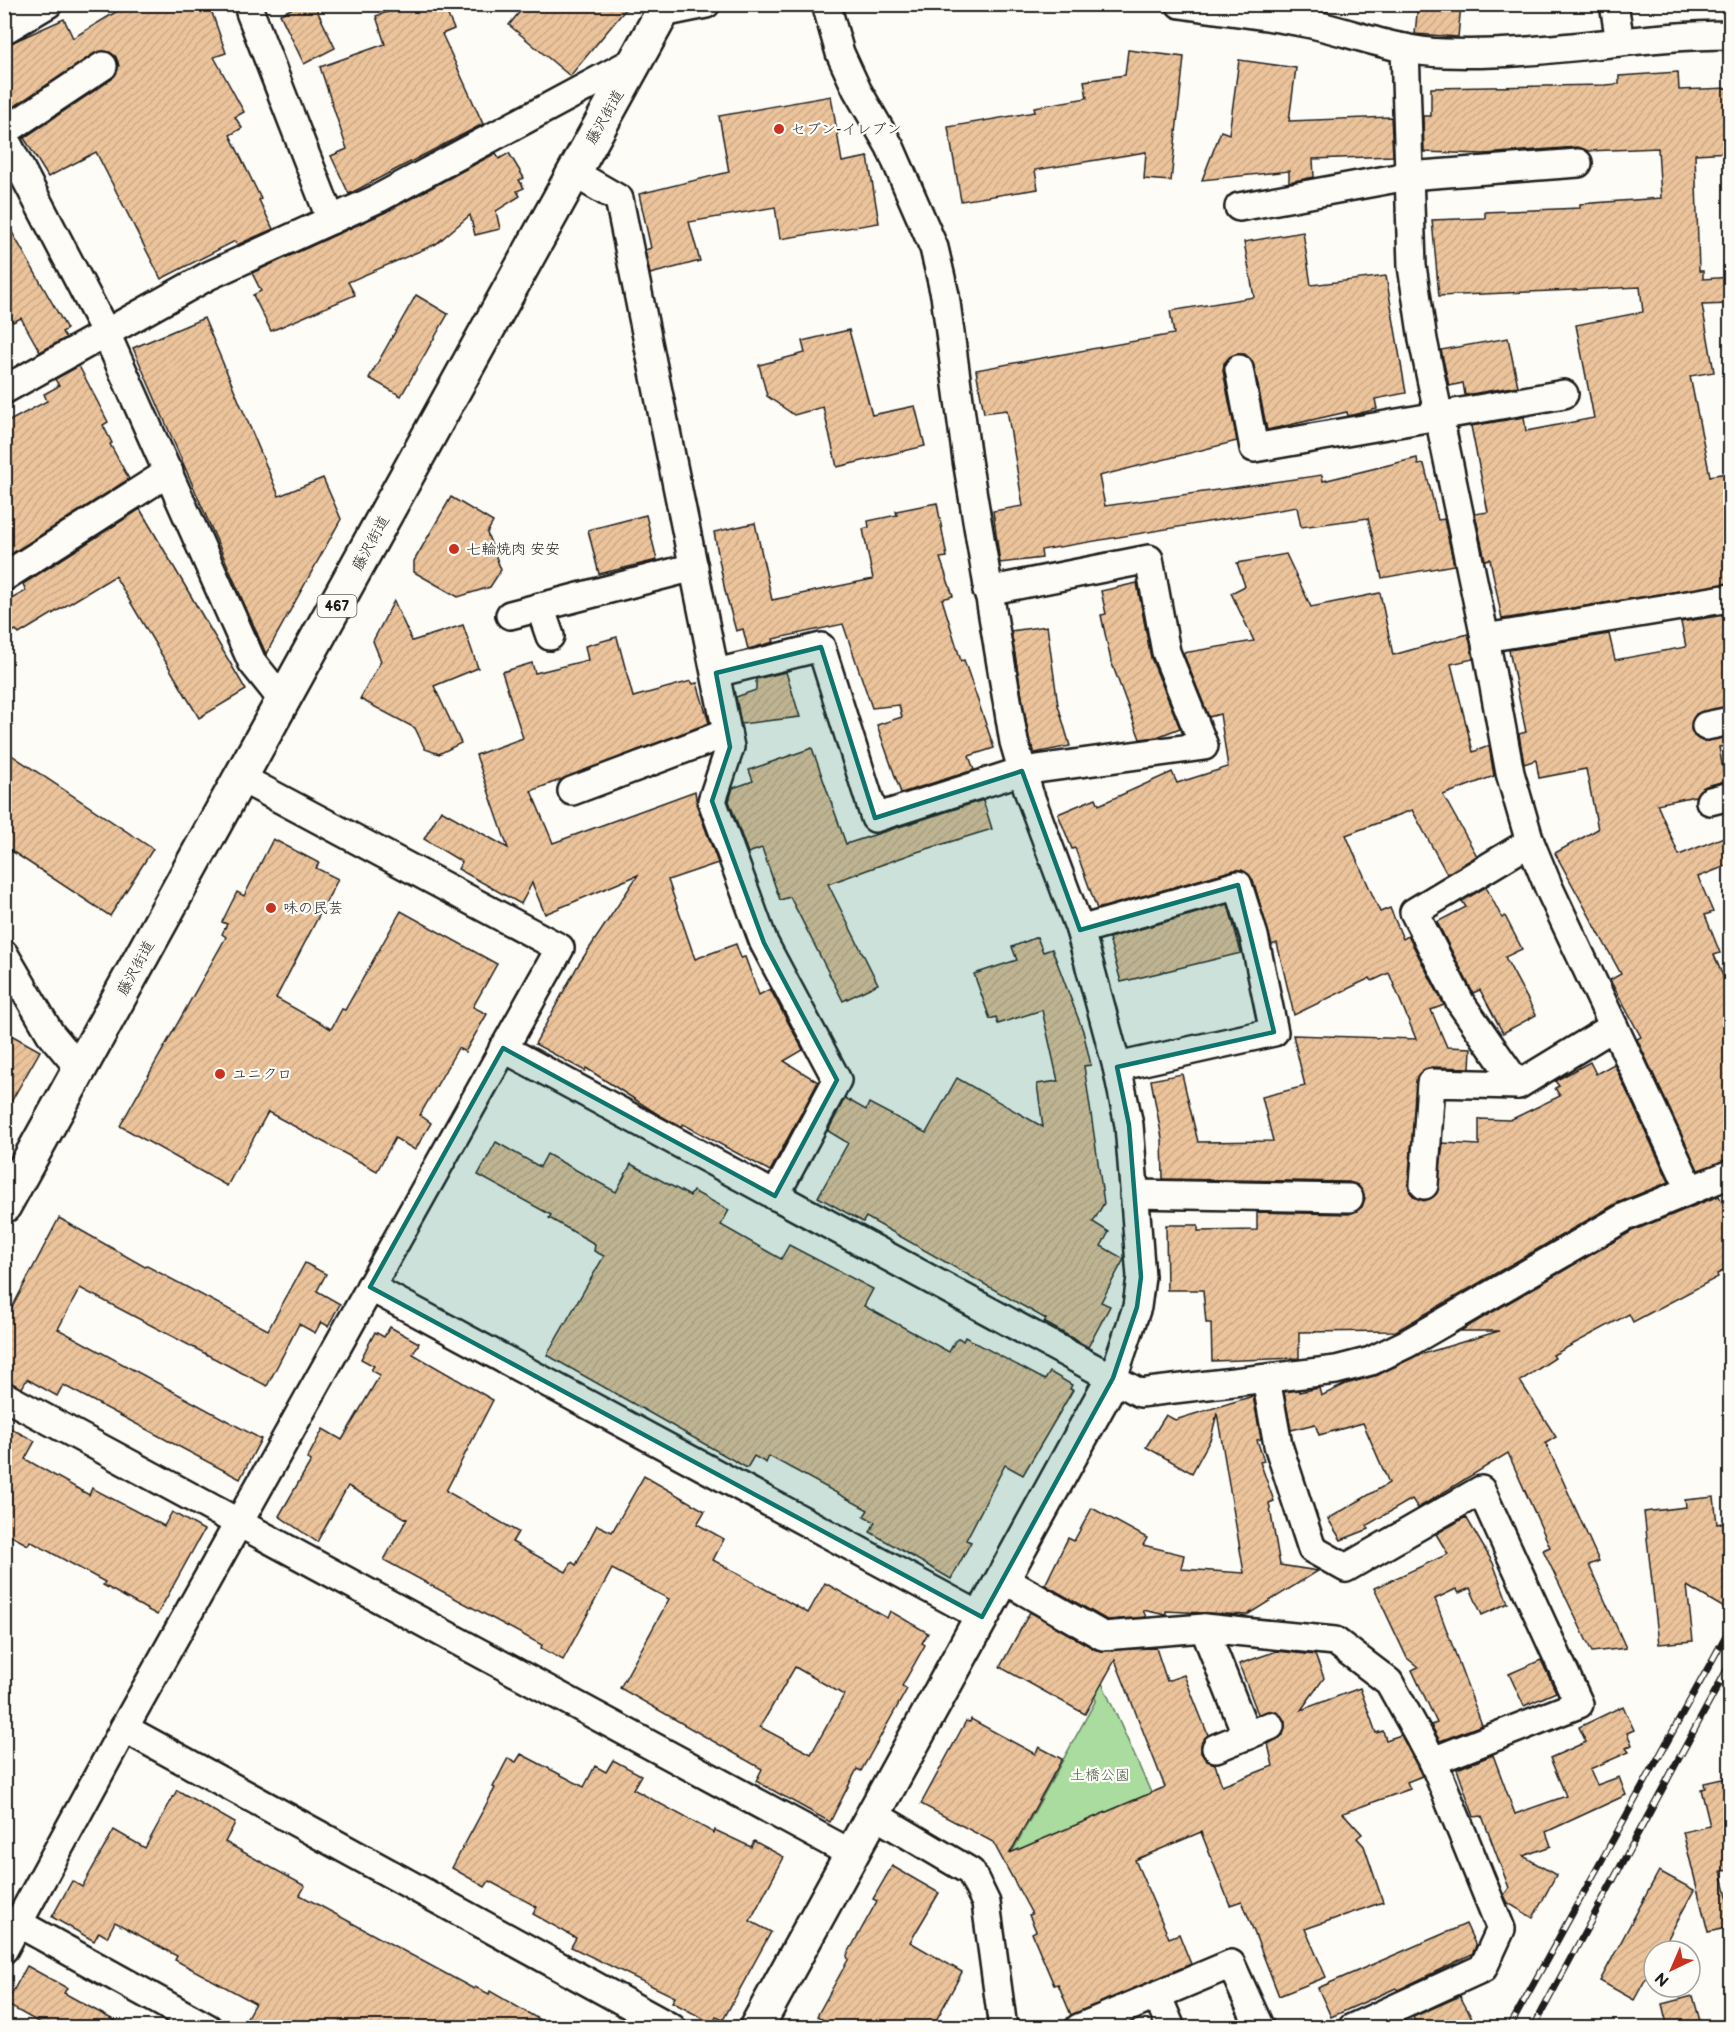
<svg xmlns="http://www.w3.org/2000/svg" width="1735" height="2032" font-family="'Balsamiq Sans','Klee One',sans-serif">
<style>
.park{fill:#a9dc9e;stroke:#627c5d;stroke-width:1.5}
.building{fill:url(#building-hatch);stroke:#1c1c1c;stroke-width:1.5;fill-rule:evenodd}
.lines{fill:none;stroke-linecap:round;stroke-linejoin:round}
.street-casing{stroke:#1c1c1c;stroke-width:32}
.secondary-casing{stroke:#1c1c1c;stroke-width:38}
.highway-casing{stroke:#1c1c1c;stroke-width:38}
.street{stroke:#fdfcf7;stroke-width:27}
.secondary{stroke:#fdfcf7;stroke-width:33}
.highway{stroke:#fdfcf7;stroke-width:33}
.rail-casing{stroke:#1c1c1c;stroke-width:7}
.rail{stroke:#fdfcf7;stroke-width:4.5;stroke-dasharray:14;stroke-linecap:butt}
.marked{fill:#0f766e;fill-opacity:0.2;stroke:#0f766e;stroke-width:4.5;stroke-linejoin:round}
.poi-dot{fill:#c8321e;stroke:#fdfcf7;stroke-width:2}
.labels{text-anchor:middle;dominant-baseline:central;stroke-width:4.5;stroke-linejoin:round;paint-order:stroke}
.shield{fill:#fdfcf7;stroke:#605f5e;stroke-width:1.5}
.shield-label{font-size:14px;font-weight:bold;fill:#1c1c1c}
.street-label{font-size:15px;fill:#1c1c1c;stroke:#fdfcf7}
.poi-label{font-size:15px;fill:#1c1c1c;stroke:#fdfcf7;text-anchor:start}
.park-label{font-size:15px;fill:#4d5f4a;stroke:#fdfcf7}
</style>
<defs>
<pattern id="building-hatch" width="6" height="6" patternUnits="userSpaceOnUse" patternTransform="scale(1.5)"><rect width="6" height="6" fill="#ecc49c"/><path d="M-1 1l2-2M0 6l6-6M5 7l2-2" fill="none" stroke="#caa886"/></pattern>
</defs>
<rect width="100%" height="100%" fill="#fdfcf7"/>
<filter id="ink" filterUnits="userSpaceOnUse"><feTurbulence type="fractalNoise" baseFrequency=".0167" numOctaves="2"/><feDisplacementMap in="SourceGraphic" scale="12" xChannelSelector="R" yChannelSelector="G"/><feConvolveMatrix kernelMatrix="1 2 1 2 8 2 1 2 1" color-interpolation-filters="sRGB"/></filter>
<g filter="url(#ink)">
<polygon class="park" points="1055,1616 1077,1627 1153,1797 1006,1863 1096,1700"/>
<g class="building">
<polygon points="129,4 209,4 226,53 214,57 244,112 235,117 242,128 230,135 261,199 259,200 273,229 237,245 235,241 161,279 96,152 48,177 24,138 112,79 119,66 116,57 109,52 95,53 9,110 4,102 4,46 64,19 73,38"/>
<polygon points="302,4 314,4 335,48 304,64 280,14"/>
<polygon points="412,4 443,4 454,29 442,34 483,124 349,194 331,156 347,149 320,67 385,44 376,16"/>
<polygon points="526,4 630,4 570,76 509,25"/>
<polygon points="1418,4 1461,4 1458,37 1415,34"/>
<polygon points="1128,50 1184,57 1171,181 1144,179 1146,152 1035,170 1038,189 961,201 948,127 1035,112 1034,107 1087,98 1084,81 1125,75"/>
<polygon points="1239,60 1296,68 1289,121 1391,117 1393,156 1313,159 1314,177 1289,182 1289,171 1202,180 1221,131 1229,134"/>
<polygon points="1678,72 1679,90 1728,88 1730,152 1695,154 1699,271 1703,271 1703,279 1731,277 1731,304 1702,305 1714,372 1690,376 1710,476 1731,472 1731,583 1502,619 1490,559 1485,560 1475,514 1488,512 1471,426 1524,417 1526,431 1594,418 1576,325 1643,312 1640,287 1439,296 1432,220 1485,218 1485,212 1580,208 1580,204 1661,198 1658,148 1588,151 1577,147 1484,154 1424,152 1423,116 1431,116 1431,88 1605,85 1619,84 1619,76"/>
<polygon points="831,96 842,162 868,157 879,223 780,239 775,207 689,222 700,261 650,274 645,250 651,248 639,194 729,172 719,116"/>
<polygon points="496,153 499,159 509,153 524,178 519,180 524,188 517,191 520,196 496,211 500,229 475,235 470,215 436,244 348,282 355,295 271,331 253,295 261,291 252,273 386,212"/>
<polygon points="4,218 67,329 62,332 66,338 40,352 21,318 13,322 4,306"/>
<polygon points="1303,232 1311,285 1386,276 1406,393 1375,399 1377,409 1348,416 1347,412 1267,430 1254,366 1245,354 1236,354 1224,363 1223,371 1237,441 1099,476 1105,506 1322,475 1323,481 1417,458 1418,465 1424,464 1438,520 1444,519 1454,565 1382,578 1368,518 1301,527 1297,507 1041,550 1042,558 1000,563 993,511 1023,506 1007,410 984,413 976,370 1174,334 1170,311 1254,297 1244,242"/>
<polygon points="416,295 448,314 401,396 369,378"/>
<polygon points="204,318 279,496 323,478 341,519 266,654 133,348"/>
<polygon points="849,330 872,415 915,406 925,446 837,467 823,407 794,415 767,396 759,365 805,353 802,341"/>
<polygon points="1508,338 1518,386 1465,395 1463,383 1449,386 1441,350"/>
<polygon points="79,366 108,422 103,425 112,443 110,444 129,479 8,556 4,550 4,424 47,401 44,394 59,386 55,379"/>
<polygon points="451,497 493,522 487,533 501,570 490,587 458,597 414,572 414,561"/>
<polygon points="937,503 947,557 940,558 953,596 942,599 961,661 964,660 994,748 969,756 974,770 901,793 877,725 902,717 899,705 872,708 843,624 773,639 774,642 748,649 743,629 736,631 725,591 714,532 755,523 772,600 873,579 863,529 869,527 868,521 897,515 896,511"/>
<polygon points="140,509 246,690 199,718 115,576 19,634 16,630 4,636 4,603 26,591 23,584"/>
<polygon points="646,515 657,560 599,574 588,530"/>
<polygon points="1286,554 1311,607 1380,593 1393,655 1468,634 1470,641 1473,659 1451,664 1473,752 1489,746 1494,776 1443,795 1477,856 1447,874 1412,810 1346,835 1380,912 1390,908 1403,939 1408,936 1444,1005 1431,1010 1447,1047 1471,1048 1470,1068 1431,1067 1418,1075 1408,1184 1410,1192 1416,1198 1424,1201 1437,1193 1443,1143 1479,1145 1479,1119 1510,1120 1560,1096 1555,1088 1559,1086 1555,1081 1590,1062 1596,1074 1614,1064 1669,1182 1617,1203 1396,1331 1299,1332 1299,1358 1212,1361 1211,1323 1206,1323 1203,1290 1167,1290 1166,1225 1198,1225 1198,1231 1257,1230 1257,1212 1349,1214 1362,1207 1365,1198 1358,1185 1349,1182 1163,1179 1162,1138 1151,1080 1182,1074 1198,1142 1273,1141 1262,1097 1305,1086 1293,1035 1416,1039 1389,973 1372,981 1370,978 1294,1015 1277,943 1272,945 1253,880 1242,870 1234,870 1097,909 1075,848 1072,849 1058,814 1096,798 1099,805 1172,772 1177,783 1228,767 1220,714 1209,717 1183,653 1254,641 1231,593 1245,586 1237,563"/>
<polygon points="1137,583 1151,658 1180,728 1157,737 1140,739 1111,661 1101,615 1106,614 1101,591"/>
<polygon points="394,601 412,641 463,625 478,668 434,686 461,743 439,754 425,749 415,728 360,699 381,661 373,641"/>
<polygon points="1731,614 1731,706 1696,714 1691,729 1694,736 1702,741 1731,737 1731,746 1719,747 1725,781 1706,786 1695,796 1657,804 1679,855 1731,834 1731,864 1698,877 1713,912 1705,915 1720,953 1714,955 1731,995 1731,1159 1698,1170 1637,1039 1641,1037 1610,980 1621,974 1555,853 1598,829 1586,769 1539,778 1536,760 1524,764 1519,734 1526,732 1509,650 1609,634 1615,660 1686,647 1681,622"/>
<polygon points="1047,626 1058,705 1070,746 1035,753 1029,738 1011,631"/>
<polygon points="617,637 633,697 691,681 693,684 697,683 709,723 531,791 553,843 695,791 697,806 718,863 668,880 695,959 736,944 741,958 745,957 759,995 770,989 803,1050 784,1061 818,1082 770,1171 683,1124 681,1127 659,1115 586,1068 585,1071 535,1044 577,967 638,875 545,914 532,883 521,904 458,869 462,862 424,839 441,810 508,848 476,755 523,738 502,672 532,663 535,673 588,660 585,646"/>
<polygon points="786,672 800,717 741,724 736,697 756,690 756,679"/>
<polygon points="812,748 846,844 983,800 992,829 917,852 828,884 878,984 843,1001 790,897 780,900 762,848 748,853 729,801 733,788 753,781 749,770"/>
<polygon points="4,750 153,849 110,916 4,846"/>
<polygon points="273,839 319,863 316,868 338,879 276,998 331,1029 342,1009 345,1010 401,911 497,964 473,1007 487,1014 465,1052 458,1048 420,1115 431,1123 415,1150 395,1138 377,1171 268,1112 227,1186 120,1126 226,937 222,934 227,924 222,922 237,892 244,896"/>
<polygon points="1486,887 1502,918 1505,916 1522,949 1505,957 1536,1015 1503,1033 1480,990 1473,993 1437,922 1466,907 1462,901"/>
<polygon points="1228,904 1241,953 1121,982 1109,938"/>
<polygon points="1037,937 1043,952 1052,949 1083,1031 1091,1065 1084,1066 1104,1203 1093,1222 1109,1232 1101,1246 1124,1259 1101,1302 1110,1306 1088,1347 1044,1322 1046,1319 866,1217 863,1222 818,1197 848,1143 828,1131 845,1098 866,1110 869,1103 926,1133 957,1078 1043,1127 1037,1084 1058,1081 1042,1010 998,1024 996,1017 990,1019 974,974 1017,960 1012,947"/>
<polygon points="4,1031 40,1051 4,1114"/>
<polygon points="496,1142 540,1167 547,1154 616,1192 631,1164 690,1196 693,1191 729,1210 721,1225 781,1259 789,1245 873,1289 864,1306 949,1352 955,1341 959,1338 963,1341 965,1337 1045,1380 1050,1372 1072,1385 1070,1389 1073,1390 1023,1475 1005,1465 966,1540 971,1542 951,1579 870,1532 875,1522 864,1516 868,1510 769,1456 766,1463 754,1456 747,1468 547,1355 604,1256 594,1251 595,1244 549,1218 551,1215 478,1175"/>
<polygon points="1719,1196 1731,1218 1731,1267 1717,1274 1718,1277 1633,1322 1629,1314 1553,1355 1555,1358 1520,1381 1556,1437 1546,1443 1599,1561 1589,1565 1626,1648 1592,1652 1543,1550 1550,1547 1508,1453 1418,1508 1412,1499 1367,1525 1369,1529 1341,1540 1328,1519 1389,1483 1363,1423 1319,1435 1315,1424 1291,1430 1284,1392 1299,1390 1299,1392 1319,1388 1321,1396 1346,1384 1378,1375 1416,1356 1499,1331 1460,1331 1632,1231"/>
<polygon points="59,1218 145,1267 147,1266 268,1330 305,1263 326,1274 317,1291 340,1304 328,1326 321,1322 315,1333 299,1324 267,1386 80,1288 58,1329 261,1439 240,1479 63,1385 57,1396 27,1379 22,1388 4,1380 4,1323"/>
<path d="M390,1327L419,1343L413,1354L493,1400L446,1491L518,1532L512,1542L566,1572L572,1562L576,1565L597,1525L612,1532L644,1476L705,1511L697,1524L724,1539L713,1560L808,1613L825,1583L887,1618L890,1611L928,1633L922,1643L925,1645L902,1686L907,1689L861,1771L857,1769L830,1822L756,1781L762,1769L620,1688L669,1599L612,1569L563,1660L541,1648L542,1645L384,1560L407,1519L348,1486L317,1542L279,1516L311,1461L307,1459L323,1429L342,1440L380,1375L371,1370L374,1366L361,1359L375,1332L384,1337ZM795,1667L844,1695L811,1754L760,1727Z"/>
<polygon points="1253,1396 1261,1439 1257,1440 1264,1461 1260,1462 1274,1501 1269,1503 1280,1565 1318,1571 1247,1615 1166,1611 1166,1615 1143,1610 1146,1617 1107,1620 1045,1585 1068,1538 1074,1541 1092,1508 1147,1538 1143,1545 1184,1555 1181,1569 1244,1573 1217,1413 1211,1438 1192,1473 1146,1447 1166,1415 1175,1420"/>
<polygon points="4,1425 35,1441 25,1459 89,1495 92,1488 164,1526 172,1512 204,1530 157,1615 103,1585 105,1582 30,1541 28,1545 4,1532"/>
<polygon points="1714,1497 1717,1524 1731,1521 1731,1612 1687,1586 1693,1641 1659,1644 1644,1512 1686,1507 1685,1500"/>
<polygon points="1466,1517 1493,1563 1508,1603 1482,1615 1470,1588 1459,1593 1456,1589 1435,1599 1482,1725 1440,1741 1431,1725 1437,1723 1412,1670 1418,1667 1407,1658 1374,1588 1448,1554 1436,1534"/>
<polygon points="1030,1612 1096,1650 1156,1648 1167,1681 1184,1675 1208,1735 1201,1745 1201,1753 1207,1761 1215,1764 1222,1786 1273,1766 1268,1744 1283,1735 1285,1721 1273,1711 1258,1714 1239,1664 1277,1651 1315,1655 1324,1678 1301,1710 1360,1688 1376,1733 1383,1731 1386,1740 1401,1735 1422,1776 1407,1782 1410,1789 1343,1813 1362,1834 1357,1838 1364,1846 1383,1902 1305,1929 1326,1977 1279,1996 1242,1901 1230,1905 1201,1832 1135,1860 1169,1938 1179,1934 1191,1964 1071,2015 1058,1984 1054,1985 1032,1933 1036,1931 1029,1915 1032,1914 993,1842 921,1804 966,1721 970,1722 971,1719 1035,1754 1039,1747 1062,1759 1010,1853 1165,1787 1115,1660 1085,1714 1000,1667"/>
<polygon points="1541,1660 1556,1692 1524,1706 1509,1674"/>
<polygon points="1623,1706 1634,1730 1627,1733 1632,1745 1626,1748 1629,1752 1590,1769 1597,1785 1619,1777 1626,1795 1546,1832 1551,1846 1523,1856 1556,1875 1533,1918 1508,1903 1504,1895 1509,1888 1482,1816 1474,1817 1457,1769 1493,1755 1515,1814 1566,1796 1550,1758 1586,1742 1579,1727"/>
<polygon points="521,1754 584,1787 595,1766 606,1772 613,1760 641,1775 633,1789 714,1833 715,1830 751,1847 754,1841 784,1857 750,1921 771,1932 723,2020 716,2017 713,2024 672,2002 675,1997 571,1947 576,1938 533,1914 537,1907 489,1881 485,1887 452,1868 495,1788 493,1787 508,1758 516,1762"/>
<polygon points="1731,1777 1731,1870 1721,1871 1731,1912 1731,1927 1708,1932 1683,1832 1710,1826 1701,1789 1705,1788 1704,1783"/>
<polygon points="177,1790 235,1823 225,1842 305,1886 300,1895 474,1989 475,1987 489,1994 490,1991 554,2028 241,2028 255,2003 175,1960 177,1956 115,1922 107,1937 99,1932 94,1941 52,1917 72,1881 82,1887 114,1830 145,1848"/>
<polygon points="892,1866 939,1893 910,1942 962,1972 932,2028 836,2028 817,2016 848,1960 847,1955 877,1901 873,1899"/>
<polygon points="1659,1871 1694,1890 1661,1951 1654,1951 1654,1964 1634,2000 1600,1981"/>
<polygon points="1466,1924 1476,1946 1472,1954 1398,1990 1396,1988 1331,2017 1318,1988"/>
<polygon points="27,1966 67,1988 64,1993 128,2028 49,2028 6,2004"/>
<polygon points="1460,1996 1477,2028 1419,2028 1413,2017"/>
<polygon points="1693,1996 1702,2028 1668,2028 1662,2004"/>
</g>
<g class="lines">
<defs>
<g id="street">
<polyline points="826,4 840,53 857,90 890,147 934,248 945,295 967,460 1014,742 1029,793 1080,930 1117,1067 1129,1125 1141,1277 1137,1307 1113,1378"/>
<path d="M1180,4C1225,11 1272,15 1316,25C1358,35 1401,52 1444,53C1540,57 1635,35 1730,35"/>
<polyline points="1614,4 1620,42"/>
<polyline points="250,12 331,220"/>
<polyline points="662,13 706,4"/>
<polyline points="4,30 48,4"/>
<polyline points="1405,48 1412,266 1423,340 1485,638 1510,773 1530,842 1549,888 1690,1189"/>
<polyline points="4,132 103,66"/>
<polyline points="4,137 106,333 252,662 284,702"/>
<polyline points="574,173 619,199 730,747 712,801 764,943 837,1080 775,1196"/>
<polyline points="1239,207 1408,176 1578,163"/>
<polyline points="1239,369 1254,448 1564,394"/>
<polyline points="4,390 208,276 379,198 638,59"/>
<polyline points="4,577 169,472"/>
<polyline points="540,607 550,636"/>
<polyline points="510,615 694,567"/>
<polyline points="1485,638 1730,598"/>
<polyline points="716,673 821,647 875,818 1022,771 1204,746 1166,652 1149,559 987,591"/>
<polyline points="1706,726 1730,721"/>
<polyline points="572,791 727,733"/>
<polyline points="1710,801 1730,796"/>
<polyline points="1080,930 1238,885 1254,936 1274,1032 1117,1067"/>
<polyline points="4,954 50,1033 80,1069"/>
<polyline points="503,1048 1140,1393 1336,1370 1371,1361 1408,1343 1625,1217 1730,1174"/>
<polyline points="1518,1085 1460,1002 1414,912 1530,842"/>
<polyline points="1424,1185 1431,1083 1518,1085 1613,1027"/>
<polyline points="1134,1194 1349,1198"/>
<polyline points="370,1287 982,1617"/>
<polyline points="4,1396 852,1854"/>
<polyline points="1003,1579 1103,1636 1204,1628 1335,1641 1389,1682 1433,1761 1579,1704 1481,1490 1346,1568 1312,1549 1278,1445 1266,1379"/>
<polyline points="1204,1628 1247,1736"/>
<polyline points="124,1728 672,2028"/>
<polyline points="1216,1748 1270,1726"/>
<polyline points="873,1814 971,1872 986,1903 1003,2028"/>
<polyline points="18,1923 208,2028"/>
<polyline points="4,1949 124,1728 560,948 241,778"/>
<polyline points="1157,1995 1171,2028"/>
<polyline points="1079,2028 1231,1964 1260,2028"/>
<polyline points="1352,2028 1483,1968 1501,1929 1433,1761"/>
</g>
<polyline id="secondary" points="756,2028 1113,1378"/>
<polyline id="highway" points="4,1206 667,4"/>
</defs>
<use href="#street" class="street-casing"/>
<use href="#secondary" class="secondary-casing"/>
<use href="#highway" class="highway-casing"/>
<use href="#street" class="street"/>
<use href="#secondary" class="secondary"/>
<use href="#highway" class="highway"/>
<defs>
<g id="rail">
<polyline points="1509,2028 1730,1628"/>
<polyline points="1533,2028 1730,1664"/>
</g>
</defs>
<use href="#rail" class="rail-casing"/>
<use href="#rail" class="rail"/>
</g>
</g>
<path class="marked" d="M821,647L875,818L1022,771L1080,930L1238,885L1274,1032L1117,1067L1129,1125L1141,1277L1137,1307L1113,1378L982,1617L370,1287L503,1048L775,1196L837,1080L764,943L712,801L730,747L716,673Z"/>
<g class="poi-dot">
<circle cx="779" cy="129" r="6"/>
<circle cx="454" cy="549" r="6"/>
<circle cx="271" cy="908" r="6"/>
<circle cx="220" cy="1074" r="6"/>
</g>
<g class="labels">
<rect class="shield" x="317.5" y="595" width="39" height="22" rx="4.5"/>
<g class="shield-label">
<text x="337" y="606">467</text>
</g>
<g class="street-label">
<text transform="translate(605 117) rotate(-60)">藤沢街道</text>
<text transform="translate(371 543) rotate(-61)">藤沢街道</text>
<text transform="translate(136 968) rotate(-61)">藤沢街道</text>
</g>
<g class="poi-label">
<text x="791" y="129">セブン-イレブン</text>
<text x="466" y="549">七輪焼肉 安安</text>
<text x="283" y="908">味の民芸</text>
<text x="232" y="1074">ユニクロ</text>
</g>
<g class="park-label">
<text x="1100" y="1775">土橋公園</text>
</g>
</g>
<rect width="1735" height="2032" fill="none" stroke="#fdfcf7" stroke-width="24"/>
<rect x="12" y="12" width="1711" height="2008" fill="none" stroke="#1c1c1c" stroke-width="2" filter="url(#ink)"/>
<g transform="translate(1672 1969) rotate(224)"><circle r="28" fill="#fdfcf7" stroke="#a3a29f" stroke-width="1.5"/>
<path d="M0-4.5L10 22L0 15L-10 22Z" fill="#c8321e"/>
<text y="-9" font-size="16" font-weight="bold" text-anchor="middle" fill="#1c1c1c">N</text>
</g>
</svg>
